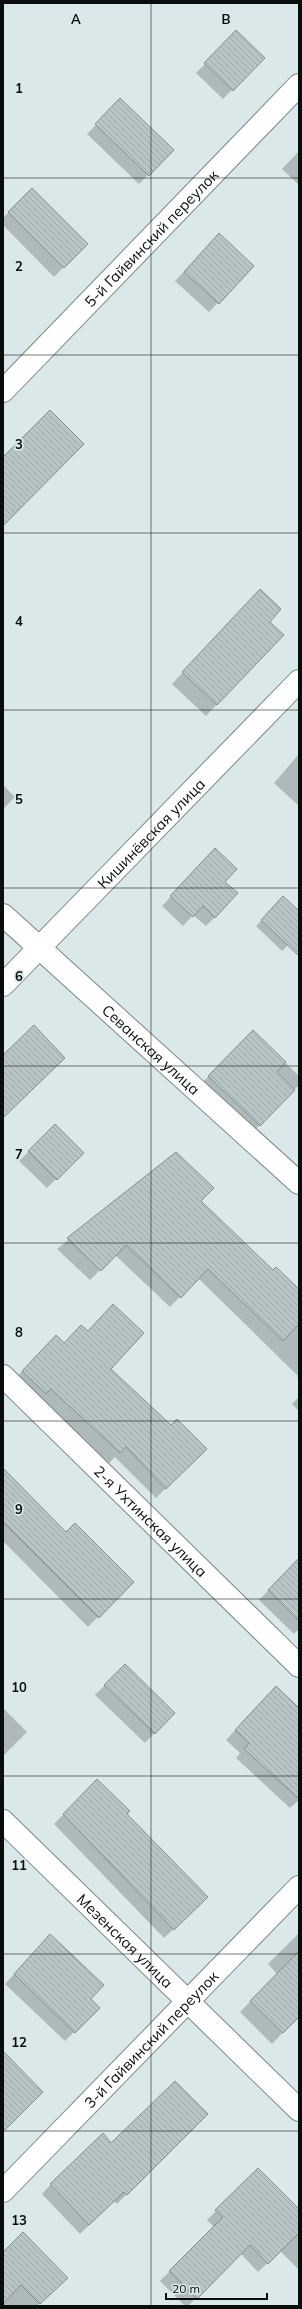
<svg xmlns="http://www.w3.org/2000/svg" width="302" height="2309" font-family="Mulish,sans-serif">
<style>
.shadow{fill:#0003}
.building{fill:url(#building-back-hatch);stroke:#839091}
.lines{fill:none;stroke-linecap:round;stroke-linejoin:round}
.street-casing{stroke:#7a8788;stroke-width:24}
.street{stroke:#fff;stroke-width:22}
.grid{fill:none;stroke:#090d0e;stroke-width:1;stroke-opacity:0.55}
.labels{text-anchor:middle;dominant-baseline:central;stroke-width:3.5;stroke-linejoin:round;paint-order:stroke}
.street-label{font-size:15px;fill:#090d0e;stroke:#dae8e9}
.grid-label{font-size:13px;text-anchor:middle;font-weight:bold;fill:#090d0e;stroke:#dae8e9;stroke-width:3.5;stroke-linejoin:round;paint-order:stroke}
</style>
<defs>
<pattern id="building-back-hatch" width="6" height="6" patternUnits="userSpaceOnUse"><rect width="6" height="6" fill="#b7c5c6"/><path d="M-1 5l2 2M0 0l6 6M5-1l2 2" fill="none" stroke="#9ca8a9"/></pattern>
</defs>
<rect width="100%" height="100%" fill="#dae8e9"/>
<g class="shadow">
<polygon points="236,32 263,58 223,99 196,73"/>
<polygon points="120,100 172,150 139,184 87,134"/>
<polygon points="299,151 299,185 282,169"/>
<polygon points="32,189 86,244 54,277 3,225 3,218"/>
<polygon points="210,244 253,266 209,312 175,281"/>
<polygon points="249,602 282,635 206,716 172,684"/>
<polygon points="299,754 299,806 274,783"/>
<polygon points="3,785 15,797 3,809"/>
<polygon points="206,859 224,882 215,917 206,926 193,915 183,926 162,906"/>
<polygon points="283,898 299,913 299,934 282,951 256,926"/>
<polygon points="253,1031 299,1076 299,1085 250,1135 199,1086"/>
<polygon points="55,1126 82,1153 47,1188 19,1161"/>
<polygon points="176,1153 200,1201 299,1300 299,1380 297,1377 298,1376 198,1278 170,1307 115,1255 90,1280 57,1249"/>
<polygon points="87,1332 110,1369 171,1426 205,1449 156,1498 115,1457 109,1463 40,1399 12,1382 46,1346 64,1344"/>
<polygon points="299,1397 299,1411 292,1404"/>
<polygon points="3,1470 66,1534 133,1582 88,1627 3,1541"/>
<polygon points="299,1559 299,1629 294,1634 259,1600"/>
<polygon points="125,1665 174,1713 145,1743 95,1695"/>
<polygon points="266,1697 299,1709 299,1800 290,1808 236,1758 240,1753 226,1740"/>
<polygon points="3,1708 27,1732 3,1756"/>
<polygon points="97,1780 126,1814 207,1897 164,1938 54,1824"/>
<polygon points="299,1933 299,2016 272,2044 240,2012 277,1974 268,1964"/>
<polygon points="41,1945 98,2008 65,2041 5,1984"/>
<polygon points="207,2114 117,2204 114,2201 80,2234 42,2194 51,2184 111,2144"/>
<polygon points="258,2169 299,2210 299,2270 280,2251 258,2272 240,2253 188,2306 185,2306 160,2281 214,2227 207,2220"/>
<polygon points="3,2253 66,2278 37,2306 3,2306"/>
</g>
<g class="building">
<polygon points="236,30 265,58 233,91 204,63"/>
<polygon points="120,98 174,150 149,176 95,124"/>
<polygon points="32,188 88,244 64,268 8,212"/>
<polygon points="219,233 254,266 219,304 184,272"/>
<polygon points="50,410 84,444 3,526 3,457"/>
<polygon points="260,589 281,609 270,622 284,635 217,705 182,672"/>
<polygon points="215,848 237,869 225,882 238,893 215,918 203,906 193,917 170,896"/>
<polygon points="283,896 299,911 299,956 261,920"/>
<polygon points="34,1025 65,1058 3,1118 3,1055"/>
<polygon points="253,1030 286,1062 277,1072 295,1090 260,1126 208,1076"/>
<polygon points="55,1124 84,1153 57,1180 28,1151"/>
<polygon points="176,1152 214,1188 201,1201 273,1270 276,1267 299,1289 299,1324 283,1341 208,1269 181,1298 126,1245 101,1271 67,1238"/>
<polygon points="113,1304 144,1333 111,1369 171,1425 177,1419 207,1449 166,1489 126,1447 120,1453 51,1389 46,1394 22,1371 56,1335 64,1343 81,1325 88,1331"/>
<polygon points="3,1468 66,1532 75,1523 134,1582 99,1618 3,1522"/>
<polygon points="299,1558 299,1621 268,1590"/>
<polygon points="125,1664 175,1713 155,1734 104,1685"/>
<polygon points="276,1686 299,1708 299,1799 244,1749 249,1743 235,1730"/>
<polygon points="97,1779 130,1811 127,1814 208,1897 174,1930 63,1814"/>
<polygon points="50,1934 104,1985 91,1999 100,2008 75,2033 14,1974"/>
<polygon points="299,1951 299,2017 283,2033 250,2001"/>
<polygon points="3,2051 43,2092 3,2132"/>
<polygon points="175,2081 208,2114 127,2195 124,2192 89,2225 50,2184 103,2133 111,2143"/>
<polygon points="258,2168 299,2209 299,2233 268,2264 250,2245 197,2299 169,2271 223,2217 215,2210"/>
<polygon points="23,2232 68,2278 40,2304 21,2285 3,2304 3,2252"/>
</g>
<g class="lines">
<defs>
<g id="street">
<path id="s1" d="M3,391L299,85"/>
<path id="s2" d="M3,915L299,1183"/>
<path id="s3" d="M3,985L299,681"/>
<path id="s4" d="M3,1376L299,1666"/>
<path id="s5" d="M3,1821L299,2110"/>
<path id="s6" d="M3,2191L299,1887"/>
</g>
</defs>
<use href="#street" class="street-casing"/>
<use href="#street" class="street"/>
</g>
<path class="grid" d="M151,3V2306M3,178H299M3,355H299M3,533H299M3,710H299M3,888H299M3,1066H299M3,1243H299M3,1421H299M3,1599H299M3,1776H299M3,1954H299M3,2131H299"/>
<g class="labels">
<g class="street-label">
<text stroke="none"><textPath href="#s1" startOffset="213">5-й Гайвинский переулок</textPath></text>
<text stroke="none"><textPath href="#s3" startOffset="212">Кишинёвская улица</textPath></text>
<text stroke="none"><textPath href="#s2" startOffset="200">Севанская улица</textPath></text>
<text stroke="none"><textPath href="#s4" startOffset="207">2-я Ухтинская улица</textPath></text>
<text stroke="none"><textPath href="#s5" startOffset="171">Мезенская улица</textPath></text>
<text stroke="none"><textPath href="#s6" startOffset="212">3-й Гайвинский переулок</textPath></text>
</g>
</g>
<g class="grid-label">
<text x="76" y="24">A</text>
<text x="226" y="24">B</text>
<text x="19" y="93">1</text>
<text x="19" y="271">2</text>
<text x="19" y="449">3</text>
<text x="19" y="626">4</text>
<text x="19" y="804">5</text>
<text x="19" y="981">6</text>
<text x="19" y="1159">7</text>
<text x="19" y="1337">8</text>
<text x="19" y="1514">9</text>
<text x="19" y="1692">10</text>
<text x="19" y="1870">11</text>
<text x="19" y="2047">12</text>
<text x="19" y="2225">13</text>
</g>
<rect width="302" height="2309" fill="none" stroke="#090d0e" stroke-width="8"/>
<path d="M166 2293v6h101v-6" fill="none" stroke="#090d0e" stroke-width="2"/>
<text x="172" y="2293" font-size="12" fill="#090d0e" stroke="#dae8e9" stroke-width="3" paint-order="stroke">20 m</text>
</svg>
